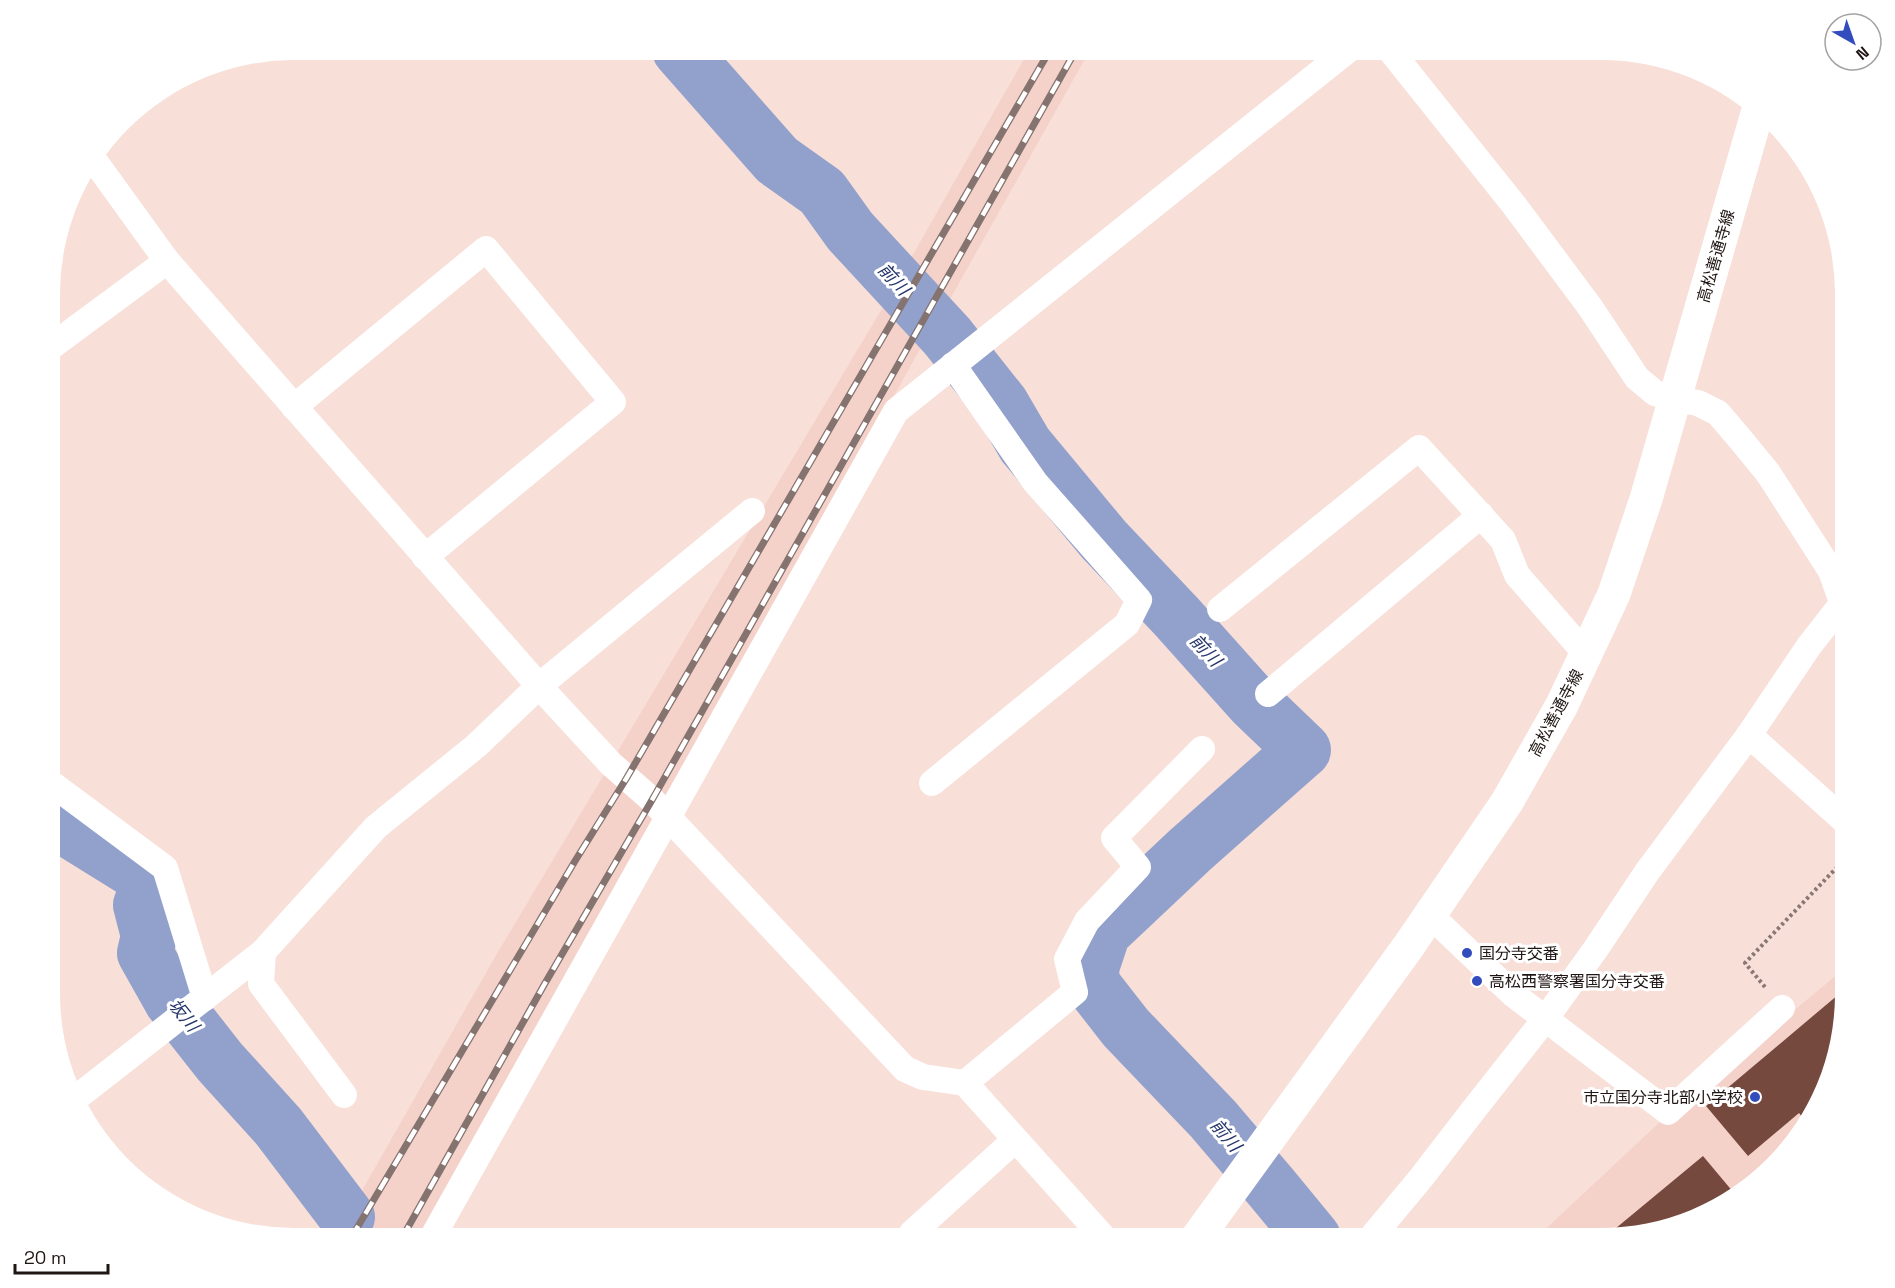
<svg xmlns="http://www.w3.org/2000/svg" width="1895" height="1288" font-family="'Space Grotesk','Noto Sans JP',sans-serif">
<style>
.built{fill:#f4d2ca}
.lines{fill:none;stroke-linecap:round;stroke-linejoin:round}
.river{stroke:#92a1cc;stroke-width:56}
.building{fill:#76493f}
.path{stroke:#887773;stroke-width:4;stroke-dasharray:3 3;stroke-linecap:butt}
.minor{stroke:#fff;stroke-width:26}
.primary{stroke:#fff;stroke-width:33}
.rail-casing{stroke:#84736f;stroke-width:7}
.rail{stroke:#fff;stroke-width:4.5;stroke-dasharray:14;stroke-linecap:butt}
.poi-dot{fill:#324bbd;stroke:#fff;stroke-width:2}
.labels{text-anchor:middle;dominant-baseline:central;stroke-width:6;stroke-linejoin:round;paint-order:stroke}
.street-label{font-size:16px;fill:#1f1614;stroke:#fff}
.poi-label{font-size:16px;fill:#1f1614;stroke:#fff;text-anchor:start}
.water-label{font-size:18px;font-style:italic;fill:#26366b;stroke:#fff}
</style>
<rect width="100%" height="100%" fill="#f8dfd8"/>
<g class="built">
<polygon points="1029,50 1090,50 940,317 902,274"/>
<polygon points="892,292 929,333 662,812 418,1238 335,1238 495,957"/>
<polygon points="1845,968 1845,1010 1832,1073 1795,1143 1710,1213 1602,1238 1536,1238 1661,1121"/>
</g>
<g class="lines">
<g class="river">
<polyline points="680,50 777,160 822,192 850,231 947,336 1001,404 1025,445 1104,540 1176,616 1254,703 1303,750 1190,850 1103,932 1090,971 1094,987 1126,1028 1213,1119 1271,1187 1313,1238"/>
<polyline points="52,819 139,873 147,890 141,905 149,936 145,953 172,1001 220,1062 278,1126 347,1217"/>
</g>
</g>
<g class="building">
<polygon points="1845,989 1845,1010 1832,1073 1820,1097 1816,1101 1817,1102 1806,1122 1799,1113 1748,1156 1706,1106"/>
<polygon points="1703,1156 1734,1193 1710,1213 1604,1238"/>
</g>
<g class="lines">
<polyline class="path" points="1765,987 1745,963 1845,859"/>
<g class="minor">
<polyline points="1390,50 1514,205 1590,307 1637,378 1655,393 1675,399 1698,403 1718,413 1741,440 1768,473 1831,571 1845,610"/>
<polyline points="94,160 167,261 539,686 611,764 652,800 905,1069 923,1077 965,1083 1104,1238"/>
<polyline points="52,346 167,261"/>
<polyline points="294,407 486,249 613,402 425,557"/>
<polyline points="1220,609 1419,448 1503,540 1517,575 1586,654"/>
<polyline points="1268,694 1481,515"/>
<polyline points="1749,735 1845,821"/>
<polyline points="932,783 1127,624 1139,600 1035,482 953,365"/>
<polyline points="52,784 165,868 205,998"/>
<polyline points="1430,915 1514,995 1668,1112 1782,1008"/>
<polyline points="263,952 261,984 344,1095"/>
<polyline points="965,1083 1075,992 1067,959 1087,921 1138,867 1114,838 1202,749"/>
<polyline points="76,1098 263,952 376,827 476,746 539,686 752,511"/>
<polyline points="912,1233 1015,1140"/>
<polyline points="432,1238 896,411 1348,50"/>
<polyline points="1371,1238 1421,1178 1475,1108 1546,1018 1595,950 1647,872 1749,735 1809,646 1845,600"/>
</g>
<polyline class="primary" points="1197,1238 1408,947 1507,802 1562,705 1614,594 1646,499 1758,110"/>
<defs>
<g id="rail">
<polyline points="351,1238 575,861 626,779 1050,50"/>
<polyline points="402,1238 544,985 652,800 1076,50"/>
</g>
</defs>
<use href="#rail" class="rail-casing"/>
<use href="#rail" class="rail"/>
</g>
<g class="poi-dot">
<circle cx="1467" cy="953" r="6"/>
<circle cx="1477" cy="981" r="6"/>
<circle cx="1755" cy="1097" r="6"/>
</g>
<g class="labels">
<g class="street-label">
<text transform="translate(1716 256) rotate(-74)">高松善通寺線</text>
<text transform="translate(1556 713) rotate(-62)">高松善通寺線</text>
</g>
<g class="poi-label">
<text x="1479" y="953">国分寺交番</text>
<text x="1489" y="981">高松西警察署国分寺交番</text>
<text x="1743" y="1097" text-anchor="end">市立国分寺北部小学校</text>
</g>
<g class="water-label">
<text transform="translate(894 279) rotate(47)">前川</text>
<text transform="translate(1206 650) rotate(47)">前川</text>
<text transform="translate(184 1015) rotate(51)">坂川</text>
<text transform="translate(1226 1135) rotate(50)">前川</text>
</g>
</g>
<path d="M0 0H1895V1288H0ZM294 60H1601A234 234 0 0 1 1835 294V994A234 234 0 0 1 1601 1228H294A234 234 0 0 1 60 994V294A234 234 0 0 1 294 60Z" fill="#fff" fill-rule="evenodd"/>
<g transform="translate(1853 42) rotate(140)"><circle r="28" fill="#ffffff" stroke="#a5a2a1" stroke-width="1.5"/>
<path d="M0-4.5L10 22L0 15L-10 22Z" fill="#324bbd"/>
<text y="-9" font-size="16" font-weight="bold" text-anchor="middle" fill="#1f1614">N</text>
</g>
<path d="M15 1264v9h93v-9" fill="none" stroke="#1f1614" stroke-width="3"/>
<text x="24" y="1264" font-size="18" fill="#1f1614" stroke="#ffffff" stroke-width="4.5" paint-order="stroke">20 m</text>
</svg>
